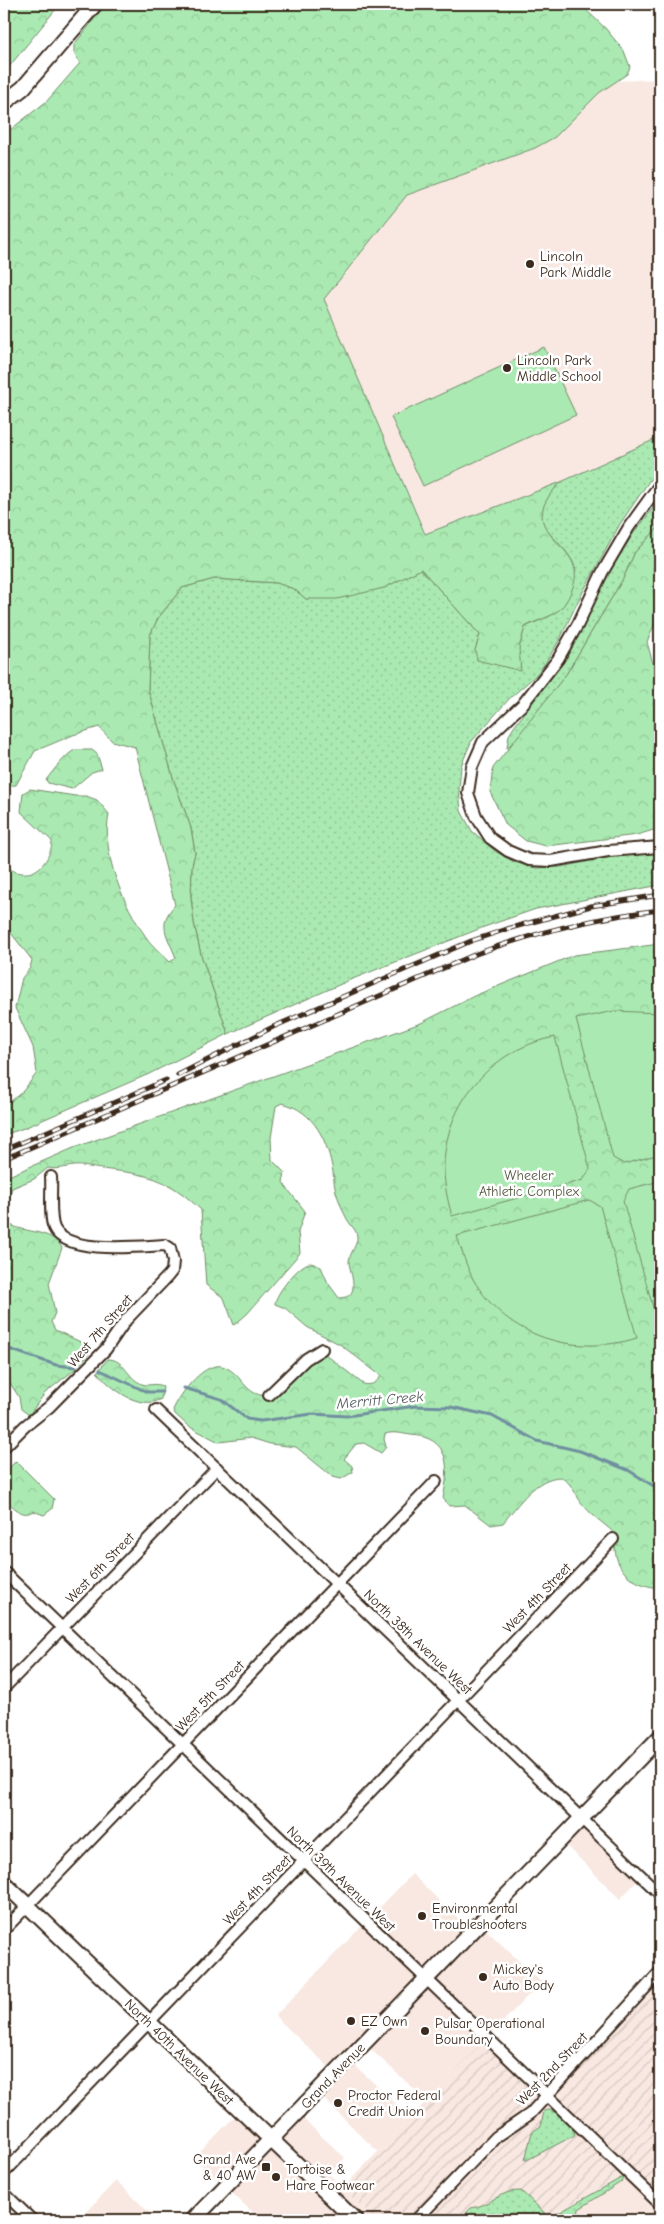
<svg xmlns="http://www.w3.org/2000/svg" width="664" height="2224" font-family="'Comic Neue',sans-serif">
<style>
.built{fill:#f8e8e1}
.industrial{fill:url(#industrial-furrows)}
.grass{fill:url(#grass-dots);stroke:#728a68}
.forest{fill:url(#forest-crowns);stroke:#728a68}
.pitch{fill:#aaeab2;stroke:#728a68}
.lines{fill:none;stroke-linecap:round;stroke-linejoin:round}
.stream{stroke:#708f9f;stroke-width:3}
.street-casing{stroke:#3b2a1e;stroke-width:14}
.secondary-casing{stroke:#3b2a1e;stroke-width:18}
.street{stroke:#fff;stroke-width:10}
.secondary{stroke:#fff;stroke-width:14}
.rail-casing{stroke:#3b2a1e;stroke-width:5}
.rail{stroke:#fff;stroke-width:3;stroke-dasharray:9;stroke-linecap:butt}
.poi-dot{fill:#3b2a1e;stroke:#fff;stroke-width:2}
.labels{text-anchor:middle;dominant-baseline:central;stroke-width:5;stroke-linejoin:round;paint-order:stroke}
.poi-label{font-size:14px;fill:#3b2a1e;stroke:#fff;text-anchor:start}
.park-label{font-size:14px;fill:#575a43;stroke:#fff}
.street-label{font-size:14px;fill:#3b2a1e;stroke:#fff}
.water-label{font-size:15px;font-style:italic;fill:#565c5e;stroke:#fff}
</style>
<defs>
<pattern id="industrial-furrows" width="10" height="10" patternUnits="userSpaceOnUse" patternTransform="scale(1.25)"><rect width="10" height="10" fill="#f8e8e1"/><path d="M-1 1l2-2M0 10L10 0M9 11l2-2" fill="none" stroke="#d6c7c1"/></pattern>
<pattern id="grass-dots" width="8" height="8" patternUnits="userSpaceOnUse" patternTransform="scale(1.25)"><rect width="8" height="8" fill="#aaeab2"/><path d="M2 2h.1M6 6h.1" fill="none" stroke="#93c999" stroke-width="1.8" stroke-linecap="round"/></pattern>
<pattern id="forest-crowns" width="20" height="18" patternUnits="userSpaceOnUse" patternTransform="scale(1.25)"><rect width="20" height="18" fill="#aaeab2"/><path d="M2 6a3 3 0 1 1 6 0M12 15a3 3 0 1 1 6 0" fill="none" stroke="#93c999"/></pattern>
</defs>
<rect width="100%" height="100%" fill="#fff"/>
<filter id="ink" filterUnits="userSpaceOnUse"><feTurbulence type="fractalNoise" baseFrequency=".02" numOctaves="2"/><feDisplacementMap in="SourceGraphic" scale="10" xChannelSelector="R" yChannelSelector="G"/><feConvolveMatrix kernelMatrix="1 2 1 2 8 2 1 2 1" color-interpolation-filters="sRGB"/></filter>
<g filter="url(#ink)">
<g class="built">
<polygon points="660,79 660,437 561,482 426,534 324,299 407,195 535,148 554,137 599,93 615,81"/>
<polygon points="582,1817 642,1876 620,1899 561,1840"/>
<polygon points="412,1874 471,1932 480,1924 541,1982 427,2101 365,2044 349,2060 411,2118 378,2152 317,2092 335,2073 275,2016"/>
<polygon points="241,2110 271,2140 297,2113 345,2158 329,2174 376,2220 261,2220 194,2158"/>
<polygon points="627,2173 660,2204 660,2220 541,2220"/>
<polygon points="116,2181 122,2186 157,2220 78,2220"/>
</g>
<polygon class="industrial" points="660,1972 660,2204 627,2173 541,2220 376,2220 343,2188 487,2038 547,2094"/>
<g class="grass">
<path d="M660,437V465L620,524L578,601L560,639L546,662L536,675L509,699L471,742L461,766L459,790L461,811L472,831L495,851L514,862L536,868L560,867L611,857L660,852V885L536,909L484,927L350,980L228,1034L201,955L194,923L191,898L192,865L195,853L191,828L174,781L148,689L150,635L158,618L182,588L214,579L277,583L294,589L306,599L384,588L421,569L480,635L475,650L519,648L525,627L552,615L576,570C565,533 514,529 561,482Z"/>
<polygon points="660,499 660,526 635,552 623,579 567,673 524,731 507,748 509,735 514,727 560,666 581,629 610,571 633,534"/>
<polygon points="549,2110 555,2112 574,2131 575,2135 527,2160 525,2160 532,2132 541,2126 544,2111"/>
<path d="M621,2178L623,2179L621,2182L579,2209L577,2220H459L471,2208C490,2206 499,2190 521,2191L547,2215L553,2216Z"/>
</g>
<g class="forest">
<polygon points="4,4 60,4 4,73"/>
<path d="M106,4H580L606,29L624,51L630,67L627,74L599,93L555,137L535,148L407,195L324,299L425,534L561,482C506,537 590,540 573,587C570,595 566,604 559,610C550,618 536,620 525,627L519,648L521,671L477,660L475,650L480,635L421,569L384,588L337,599H306L294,589L277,583L214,579L182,588L158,618L150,635L148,689L174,781L191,828L195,853L192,865L191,898L194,923L201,955L228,1034L149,1074L24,1128L4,1135V1107L23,1091L37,1073L33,1047L15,1008L22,978L30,968L32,960L4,924V866C10,869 16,873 23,873C40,875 52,855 52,841L21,812L23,793L30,789L75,796H86L97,800L109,814C101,855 123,903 146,937C152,946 162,954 170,962L176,958C168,936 156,925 175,905L135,747L112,741L99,727L73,735L35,751L16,785L4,786V126L10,130L47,101L80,63L74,52V45Z"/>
<polygon points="660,526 660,620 655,623 647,642 652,660 660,678 660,828 637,835 546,846 526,841 506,825 490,792 493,768 567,673 623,579 635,552"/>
<path d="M75,750H92L97,754L102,769L92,772L72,789L48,783L46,780C52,772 67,753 75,750Z"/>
<path d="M660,944V1588C637,1586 617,1574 615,1549C614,1543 617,1539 614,1533C611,1529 591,1515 585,1507C576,1498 573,1483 561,1477C536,1477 518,1505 503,1523L491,1525L465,1505L449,1506L443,1498C450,1467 450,1437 411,1435C402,1434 395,1431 385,1434L384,1439L386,1447L381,1453L364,1443L356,1444L344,1459L352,1466L353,1472L341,1479L333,1477L296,1447L270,1444L251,1438L219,1442L188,1426L175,1414L173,1410C179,1395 207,1356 227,1368C245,1378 245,1397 271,1396L313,1357L325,1354L363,1384C372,1386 376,1383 381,1376L341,1345L307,1327L285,1308L275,1304C275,1294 300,1263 310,1263C313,1263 318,1266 321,1267L328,1283L339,1298C363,1298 349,1272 349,1261C350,1252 358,1245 357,1236C356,1229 350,1225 347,1219C343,1212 340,1203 337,1195C334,1187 334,1180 333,1172C328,1142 315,1111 282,1103L276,1106L271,1138L272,1160L285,1173L283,1182L286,1187L305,1211L298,1232L300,1253L247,1314L234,1325L224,1298L206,1285L201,1210C167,1177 147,1174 101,1169C93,1168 82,1165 74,1166C65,1167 58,1170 48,1168L34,1179L12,1188L4,1210V1178L76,1147L421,1023L474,996L574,955Z"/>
<path d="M4,1221C19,1234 52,1228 62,1248L49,1283L55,1313L51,1322L55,1330L87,1345L89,1354L74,1370L45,1393L29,1415L21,1409L19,1397L4,1374Z"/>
<path d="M108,1359C124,1359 127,1377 140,1383C148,1388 155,1381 163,1387L161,1399C138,1411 111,1388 97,1372Z"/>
<path d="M16,1461L54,1499L52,1509L44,1515L33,1511C21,1519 14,1505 4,1500V1473Z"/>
</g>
<g class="pitch">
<polygon points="544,347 576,415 423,486 391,417"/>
<polygon points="614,1011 660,1013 660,1154 624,1164 613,1158 576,1019"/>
<path d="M555,1037L590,1169L583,1180L452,1216C446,1195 442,1174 445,1152C452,1095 498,1047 555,1037Z"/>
<polygon points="660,1181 660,1332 623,1201 629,1189"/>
<path d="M589,1200L600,1206L637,1338C575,1357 507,1338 473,1279C466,1266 462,1251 457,1236Z"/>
</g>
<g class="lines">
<g class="stream">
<polyline points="4,1350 9,1349 56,1365 76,1367"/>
<polyline points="100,1370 147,1392 162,1392"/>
<polyline points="184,1388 221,1399 247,1419 261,1421 312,1414 347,1416 415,1406 451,1407 492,1416 537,1441 580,1451 628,1470 660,1490"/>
</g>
<defs>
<g id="street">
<polyline points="660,484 629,527 602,573 578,624 558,659 522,705 483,742 472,767 468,793 476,816 490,838 508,851 529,860 551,861 608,851 660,847"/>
<polyline points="269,1395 306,1359 322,1349"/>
<polyline points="156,1410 660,1894"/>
<path d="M4,1447L25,1426L49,1407L106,1349L126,1320L168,1276L172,1271L173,1261L170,1248L165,1245C141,1246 66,1255 54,1228C49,1217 52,1190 51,1177"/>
<polyline points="4,1572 660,2204"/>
<polyline points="4,1688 217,1468"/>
<polyline points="4,1930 436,1481"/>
<polyline points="4,2173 613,1539"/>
<polyline points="4,2193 32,2220"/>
<polyline points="416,2220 496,2137 530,2114 660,1972"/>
</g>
<g id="secondary">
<polyline points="4,103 23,88 95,4"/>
<polyline points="4,1883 355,2220"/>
<polyline points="193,2220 660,1737"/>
</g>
</defs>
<use href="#street" class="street-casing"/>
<use href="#secondary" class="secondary-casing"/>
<use href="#street" class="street"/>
<use href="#secondary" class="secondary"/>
<defs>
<g id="rail">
<polyline points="178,1075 273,1027 471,941 507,929 591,906 660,895"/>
<polyline points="4,1150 166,1080"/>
<path d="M4,1159L476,954C536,932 597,917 660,910"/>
</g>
</defs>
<use href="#rail" class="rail-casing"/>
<use href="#rail" class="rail"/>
</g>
</g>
<g class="poi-dot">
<circle cx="530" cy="264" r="5"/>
<circle cx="507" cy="368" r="5"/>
<circle cx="422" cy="1916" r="5"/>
<circle cx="483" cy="1977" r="5"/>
<circle cx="351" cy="2021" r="5"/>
<circle cx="425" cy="2031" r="5"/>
<circle cx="338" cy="2103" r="5"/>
<rect x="261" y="2162" width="10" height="10" rx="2.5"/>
<circle cx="276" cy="2177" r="5"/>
</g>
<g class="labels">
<g class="poi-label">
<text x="540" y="256">Lincoln<tspan x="540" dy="16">Park Middle</tspan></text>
<text x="517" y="360">Lincoln Park<tspan x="517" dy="16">Middle School</tspan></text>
<text x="432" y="1908">Environmental<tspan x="432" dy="16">Troubleshooters</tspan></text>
<text x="493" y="1969">Mickey's<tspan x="493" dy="16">Auto Body</tspan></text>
<text x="361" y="2021">EZ Own</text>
<text x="435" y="2023">Pulsar Operational<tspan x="435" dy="16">Boundary</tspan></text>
<text x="348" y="2095">Proctor Federal<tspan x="348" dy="16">Credit Union</tspan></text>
<text x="256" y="2159" text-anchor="end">Grand Ave<tspan x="256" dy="16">&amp; 40 AW</tspan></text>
<text x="286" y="2169">Tortoise &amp;<tspan x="286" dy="16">Hare Footwear</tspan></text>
</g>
<g class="park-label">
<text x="529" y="1175">Wheeler<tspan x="529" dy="16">Athletic Complex</tspan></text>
</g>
<g class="street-label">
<text transform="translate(100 1331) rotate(-49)">West 7th Street</text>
<text transform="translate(100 1568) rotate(-46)">West 6th Street</text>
<text transform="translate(537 1598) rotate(-46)">West 4th Street</text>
<text transform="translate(418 1642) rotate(44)">North 38th Avenue West</text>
<text transform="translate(210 1696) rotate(-46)">West 5th Street</text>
<text transform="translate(341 1879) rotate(44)">North 39th Avenue West</text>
<text transform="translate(257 1890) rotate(-46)">West 4th Street</text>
<text transform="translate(179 2052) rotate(44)">North 40th Avenue West</text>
<text transform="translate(552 2069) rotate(-46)">West 2nd Street</text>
<text transform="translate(333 2076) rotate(-46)">Grand Avenue</text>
</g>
<g class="water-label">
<text transform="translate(380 1400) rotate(-5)">Merritt Creek</text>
</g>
</g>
<rect width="664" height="2224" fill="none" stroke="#fff" stroke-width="20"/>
<rect x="10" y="10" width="644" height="2204" fill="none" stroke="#3b2a1e" stroke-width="2" filter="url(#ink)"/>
</svg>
